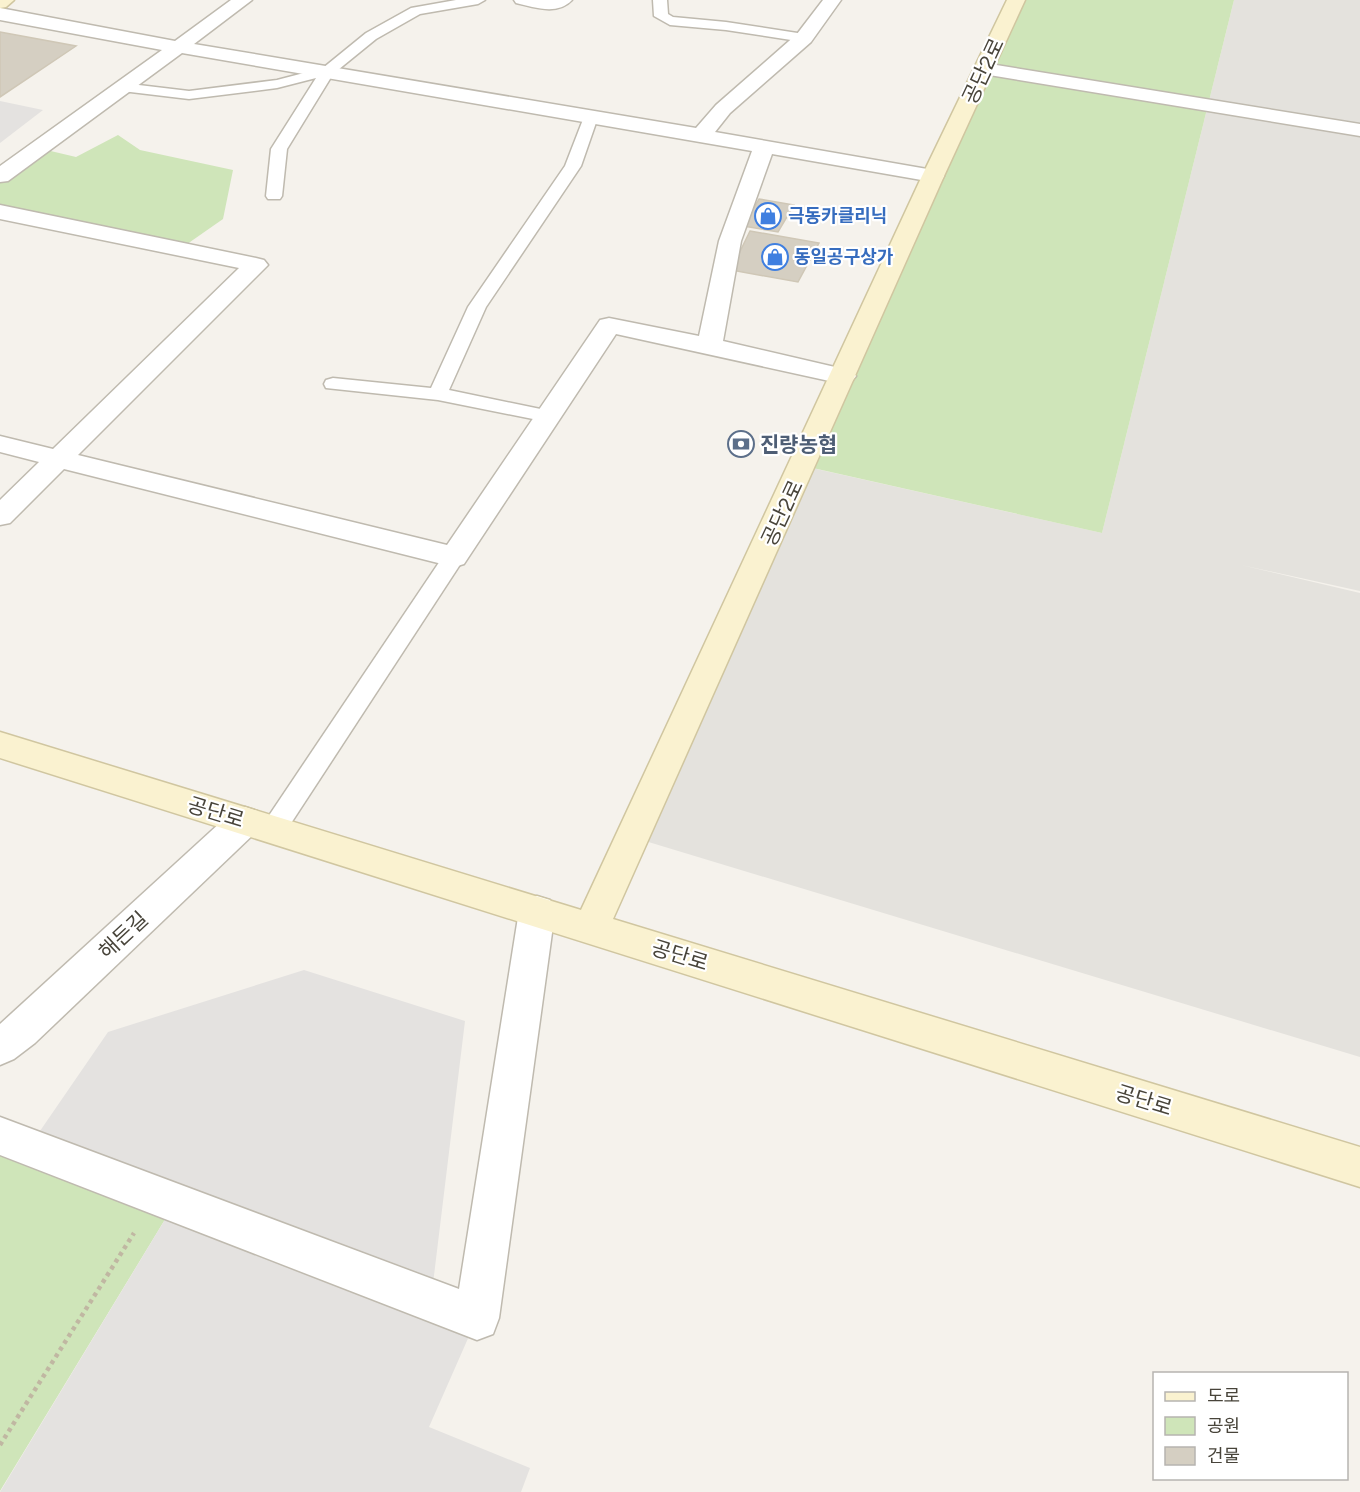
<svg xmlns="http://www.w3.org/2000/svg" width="1360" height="1492" font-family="Figtree,'Noto Sans KR',sans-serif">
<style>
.industrial{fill:#e4e2dd}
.green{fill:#cfe5b9}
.parking{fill:#e4e2e0}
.building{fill:#d5cfc2;stroke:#cfc7b6;stroke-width:1.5}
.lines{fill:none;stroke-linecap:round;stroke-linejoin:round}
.lane-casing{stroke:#bfbaaf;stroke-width:3}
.street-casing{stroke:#bfbaaf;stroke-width:3}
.secondary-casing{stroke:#d0c6a0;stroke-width:3}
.path{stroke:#c0b7a2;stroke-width:4.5;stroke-dasharray:4 4;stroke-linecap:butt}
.lane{fill:#fff;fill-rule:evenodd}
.street{fill:#fff;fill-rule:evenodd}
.secondary{fill:#faf2d0;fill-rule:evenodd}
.labels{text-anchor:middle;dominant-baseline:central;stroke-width:4.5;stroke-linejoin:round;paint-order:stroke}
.far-shop-label{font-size:18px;font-weight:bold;fill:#366cbe;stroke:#fff;text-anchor:start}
.street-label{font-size:21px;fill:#48443a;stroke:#fff}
.service-label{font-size:21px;font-weight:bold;fill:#4e5e75;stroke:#fff;text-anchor:start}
</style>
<rect width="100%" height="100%" fill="#f5f2ec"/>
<polygon class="industrial" points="1234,0 1360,0 1360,591 1241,565 1360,593 1360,1057 632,837 803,466 1102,533"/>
<g class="green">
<polygon points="1019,0 1234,0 1102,533 804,466"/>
<polygon points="118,135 140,150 233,170 223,219 180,249 0,212 0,176 38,148 76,157"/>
<polygon points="0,1136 175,1203 0,1491"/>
</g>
<g class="parking">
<polygon points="0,101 43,110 0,143"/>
<polygon points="304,970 465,1021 431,1300 477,1318 429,1427 530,1468 521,1492 0,1492 175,1203 29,1147 108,1032"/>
</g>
<g class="building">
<polygon points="0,32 76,46 0,97"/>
<polygon points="759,199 794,205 778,232 743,226"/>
<polygon points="750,231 819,243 798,282 731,270"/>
</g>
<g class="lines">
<defs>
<g id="lane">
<polygon points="456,0 485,0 478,4 420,14 376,39 333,74 287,149 282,196 280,199 268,199 266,196 271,149 316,78 277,88 189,99 122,91 115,87 122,83 189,91 277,80 323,68 366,33 411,8"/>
<path d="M514,0H572C557,16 534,7 516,3Z"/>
<polygon points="653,0 667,0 668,14 673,17 726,22 804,34 811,38 804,42 726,30 670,25 654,16"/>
<polygon points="591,113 598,117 581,166 486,307 449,390 555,412 558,416 555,420 548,422 438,400 326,388 324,384 326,380 333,378 431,388 468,307 565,166 584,117"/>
<polygon points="454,550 462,552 465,557 282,837 273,840 264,837 260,830 264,823 446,552"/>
</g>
<g id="street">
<polygon points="231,0 252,0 194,44 696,128 716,105 797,34 823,0 841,0 811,42 730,113 715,132 933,170 941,171 944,176 941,181 933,182 772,154 741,241 723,341 852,371 856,376 852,381 843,384 616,334 464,564 454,567 64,469 10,523 0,525 0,500 39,462 0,452 0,436 53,449 239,268 0,219 0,205 256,258 264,260 268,265 78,455 447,545 600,320 609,318 699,336 719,241 752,151 182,53 8,181 0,182 0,166 162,50 0,20 0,8 175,41"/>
<polygon points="984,63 1360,124 1360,136 977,73 974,69 977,65"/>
<polygon points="245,807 257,811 262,821 257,831 35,1043 14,1059 0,1065 0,1024 233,811"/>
<polygon points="537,896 550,900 555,911 499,1318 493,1334 477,1340 0,1155 0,1117 459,1289 519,911 524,900"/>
</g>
<g id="secondary">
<polygon points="0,0 14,0 6,7 0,8"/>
<polygon points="1007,0 1025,0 944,176 613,919 1360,1147 1360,1187 0,758 0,732 581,910 922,176"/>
</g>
</defs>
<use href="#lane" class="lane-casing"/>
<use href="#street" class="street-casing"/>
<use href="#secondary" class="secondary-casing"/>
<polyline class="path" points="0,1445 134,1233"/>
<use href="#lane" class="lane"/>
<use href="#street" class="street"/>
<use href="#secondary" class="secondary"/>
</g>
<defs>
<symbol id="shop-ring" viewBox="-11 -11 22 22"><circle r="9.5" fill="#fff" stroke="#3f7fe0" stroke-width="1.5"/><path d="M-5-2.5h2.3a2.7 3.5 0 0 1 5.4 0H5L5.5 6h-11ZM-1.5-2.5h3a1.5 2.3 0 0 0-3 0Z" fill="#3f7fe0"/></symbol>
<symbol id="bank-ring" viewBox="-11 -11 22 22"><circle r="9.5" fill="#fff" stroke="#5c6f8a" stroke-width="1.5"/><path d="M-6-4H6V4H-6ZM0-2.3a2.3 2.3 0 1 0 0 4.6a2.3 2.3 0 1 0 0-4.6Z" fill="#5c6f8a"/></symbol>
</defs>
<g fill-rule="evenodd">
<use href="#shop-ring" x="753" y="201" width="30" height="30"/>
<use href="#shop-ring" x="760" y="242" width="30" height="30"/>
<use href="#bank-ring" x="726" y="429" width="30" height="30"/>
</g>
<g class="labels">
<g class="far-shop-label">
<text x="788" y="216">극동카클리닉</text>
<text x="794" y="257">동일공구상가</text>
</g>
<g class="street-label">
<text transform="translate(983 71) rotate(-65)">공단2로</text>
<text transform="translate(782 513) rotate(-65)">공단2로</text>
<text transform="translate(216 812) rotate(17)">공단로</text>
<text transform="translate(123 935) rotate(-43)">해든길</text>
<text transform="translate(680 955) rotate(17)">공단로</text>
<text transform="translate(1144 1100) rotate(17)">공단로</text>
</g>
<g class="service-label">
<text x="760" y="444">진량농협</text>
</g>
</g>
<rect x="1153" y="1372" width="195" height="108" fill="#ffffff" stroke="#b6b4b0" stroke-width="1.5"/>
<rect x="1165" y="1392" width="30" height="9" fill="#faf2d0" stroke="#b6b4b0" stroke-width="1.5"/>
<text x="1207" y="1402" font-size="18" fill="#48443a">도로</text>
<rect x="1165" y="1417" width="30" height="18" fill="#cfe5b9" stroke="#b6b4b0" stroke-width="1.5"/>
<text x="1207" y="1432" font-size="18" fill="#48443a">공원</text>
<rect x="1165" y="1447" width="30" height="18" fill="#d5cfc2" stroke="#b6b4b0" stroke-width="1.5"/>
<text x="1207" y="1462" font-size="18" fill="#48443a">건물</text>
</svg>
